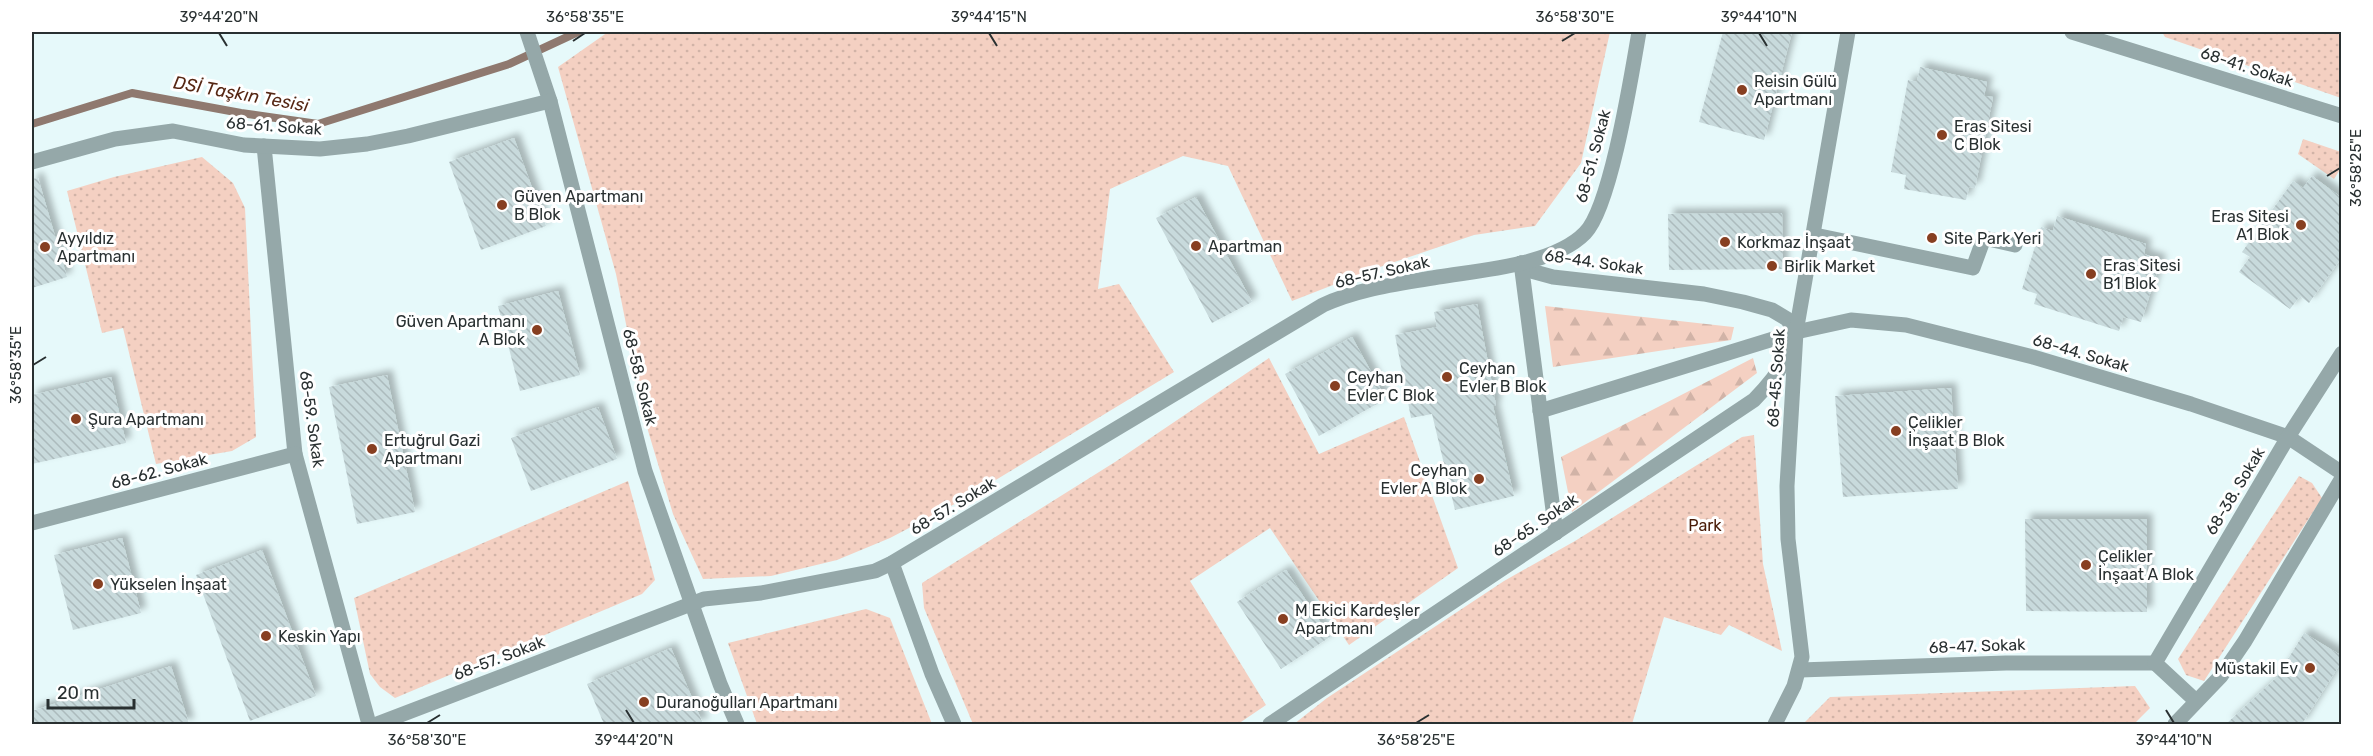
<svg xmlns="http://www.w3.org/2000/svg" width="2373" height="756" font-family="Rubik,sans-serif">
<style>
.green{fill:url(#green-dots)}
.forest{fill:url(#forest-firs)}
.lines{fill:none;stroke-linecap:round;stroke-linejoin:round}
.stream{stroke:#8f796f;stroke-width:8}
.building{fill:url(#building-back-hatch);filter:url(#shadow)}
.minor{stroke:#95a8a9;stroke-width:15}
.ticks{fill:none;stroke:#293031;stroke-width:2}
.poi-dot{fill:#873f21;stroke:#fff;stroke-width:2}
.labels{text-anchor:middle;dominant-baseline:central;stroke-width:6;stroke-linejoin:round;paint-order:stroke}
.street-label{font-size:16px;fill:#293031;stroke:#fff}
.poi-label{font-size:16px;fill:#293031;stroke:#fff;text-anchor:start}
.park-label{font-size:16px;fill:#481a06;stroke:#fff}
.water-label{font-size:18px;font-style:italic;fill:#562714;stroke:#fff}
.neatline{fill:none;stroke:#293031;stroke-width:2}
.ticks-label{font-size:15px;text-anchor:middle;fill:#293031}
</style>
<defs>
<pattern id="green-dots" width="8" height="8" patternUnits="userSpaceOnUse" patternTransform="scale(1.5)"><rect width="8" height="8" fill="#f4d0c2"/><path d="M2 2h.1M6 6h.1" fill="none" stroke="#d1b3a7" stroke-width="1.8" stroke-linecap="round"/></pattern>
<pattern id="forest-firs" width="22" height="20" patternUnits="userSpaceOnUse" patternTransform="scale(1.5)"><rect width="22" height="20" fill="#f4d0c2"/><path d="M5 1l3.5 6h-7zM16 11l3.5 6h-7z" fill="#d1b3a7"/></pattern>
<pattern id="building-back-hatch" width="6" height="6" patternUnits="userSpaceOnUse" patternTransform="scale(1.5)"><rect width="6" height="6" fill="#c8dadc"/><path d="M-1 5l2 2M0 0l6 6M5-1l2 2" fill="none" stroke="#acbbbd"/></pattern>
<filter id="shadow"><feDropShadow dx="5.5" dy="-5.5" stdDeviation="3" flood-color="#0004"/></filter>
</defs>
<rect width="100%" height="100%" fill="#e6f9fa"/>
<g class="green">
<polygon points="608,32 1610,32 1581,163 1535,226 1474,235 1374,269 1292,301 1228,166 1183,156 1110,189 1098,289 1119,284 1174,372 966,498 890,538 837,560 771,576 703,579 673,514 646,424 616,274 558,67"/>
<polygon points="2162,32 2341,32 2341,98 2165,37"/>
<polygon points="2303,139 2341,152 2341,168 2334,179 2298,154"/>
<polygon points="202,157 233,183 245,208 256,437 232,451 156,464 123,328 102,333 67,191 114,177"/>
<polygon points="1269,358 1319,454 1404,417 1458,568 1349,645 1270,528 1190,581 1266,705 1238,724 973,724 924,608 922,583 1115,462"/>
<polygon points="1754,435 1763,564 1782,651 1729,625 1721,635 1664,617 1632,724 1294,724 1327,698 1504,581 1575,541 1742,437"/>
<polygon points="2299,476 2312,483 2322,498 2204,681 2186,675 2178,659"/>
<polygon points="628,481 655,580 642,594 395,698 380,687 370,674 354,598"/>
<polygon points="866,609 890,618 932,724 757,724 728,643"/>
<polygon points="2135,686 2150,708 2134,724 1803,724 1830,697"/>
</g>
<g class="forest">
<polygon points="1545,306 1733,327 1734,327 1731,340 1553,367"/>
<polygon points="1753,358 1757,373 1572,512 1561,457"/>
</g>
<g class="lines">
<polyline class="stream" points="32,124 132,93 241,113 318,124 509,64 578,32"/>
</g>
<g class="building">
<polygon points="1723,32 1792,32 1764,140 1699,122"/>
<polygon points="1920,67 1987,82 1984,96 1993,97 1975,188 1969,187 1966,200 1904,189 1906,175 1891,172 1908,80 1917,82"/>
<polygon points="514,138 546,226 481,250 449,162"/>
<polygon points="2312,176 2342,198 2342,257 2309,303 2300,296 2290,309 2239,272 2250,257 2242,252 2293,181 2303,188"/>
<polygon points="38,178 67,277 32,288 32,179"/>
<polygon points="1196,197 1252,302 1212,323 1156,218"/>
<polygon points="1782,213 1783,269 1669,270 1668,214"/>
<polygon points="2057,216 2146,244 2144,254 2161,260 2141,322 2123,317 2119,331 2034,304 2037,294 2022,289 2041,227 2053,231"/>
<polygon points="558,291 580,375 520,391 498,306"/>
<polygon points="1477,304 1496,405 1493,406 1514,496 1455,510 1432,414 1411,418 1395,335 1437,327 1434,312"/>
<polygon points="1352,337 1386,399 1319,436 1285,374"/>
<polygon points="387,375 415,512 357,524 329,387"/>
<polygon points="111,377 126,443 32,464 32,395"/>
<polygon points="1951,388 1958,489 1843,497 1835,396"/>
<polygon points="598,407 617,459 531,491 511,438"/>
<polygon points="2025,519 2147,519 2147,612 2026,611"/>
<polygon points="122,538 141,613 73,630 54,555"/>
<polygon points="262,550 316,696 250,721 196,575"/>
<polygon points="1286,570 1330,637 1281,669 1237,602"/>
<polygon points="2304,633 2342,656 2342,661 2302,724 2226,724 2277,677"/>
<polygon points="671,648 703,724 604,724 587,684"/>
<polygon points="171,666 189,724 32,724 32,711"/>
</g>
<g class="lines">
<g class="minor">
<polyline points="527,32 550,101 645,471 720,684 737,724"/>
<polyline points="2072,32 2342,116"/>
<polyline points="264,146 295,454 369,724"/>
<polyline points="32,162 115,139 173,131 244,145 320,149 367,144 408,136 550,101"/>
<polyline points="1815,235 1973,268 1984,238 2015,245"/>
<polyline points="1521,263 1531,271 1553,277 1704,294 1743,302 1772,310 1787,319 1796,332"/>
<polyline points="1521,263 1556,533"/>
<polyline points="1540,411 1796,332 1851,320 1906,325 2033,357 2191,404 2288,437 2342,473"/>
<polyline points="32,523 295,454"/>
<polyline points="892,563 932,674 954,724"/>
<polyline points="1800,670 2006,663 2155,663"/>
<polyline points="2196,701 2155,663 2288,437 2342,353"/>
<path d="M377,724L704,599L761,593L875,571L892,563L1323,305C1360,288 1399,284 1438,277C1481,270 1554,265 1585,233C1611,207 1632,72 1639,32"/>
<path d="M1270,724L1754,400C1770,384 1785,365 1792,344"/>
<polyline points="1775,724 1794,686 1802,657 1788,539 1787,486 1796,332 1848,32"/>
<polyline points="2175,724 2221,676 2245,641 2342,478"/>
</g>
</g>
<path class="ticks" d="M219,33L227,46M989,33L997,46M1759,33L1767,46M573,41L585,33M1562,41L1575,33M2327,176L2340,168M33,365L46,357M626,710L634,723M2166,710L2174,723M427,723L440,715M1416,723L1429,715"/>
<g class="poi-dot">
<circle cx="1742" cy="90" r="6"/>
<circle cx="1942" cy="135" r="6"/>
<circle cx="502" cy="205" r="6"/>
<circle cx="2301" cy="225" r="6"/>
<circle cx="1932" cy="238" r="6"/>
<circle cx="1725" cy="242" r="6"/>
<circle cx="1196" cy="246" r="6"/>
<circle cx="45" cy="247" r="6"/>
<circle cx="1772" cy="266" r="6"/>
<circle cx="2091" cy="274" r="6"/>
<circle cx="537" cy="330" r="6"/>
<circle cx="1447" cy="377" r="6"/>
<circle cx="1335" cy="386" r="6"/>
<circle cx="76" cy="419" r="6"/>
<circle cx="1896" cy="431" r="6"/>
<circle cx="372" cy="449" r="6"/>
<circle cx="1479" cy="479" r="6"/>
<circle cx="2086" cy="565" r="6"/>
<circle cx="98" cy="584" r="6"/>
<circle cx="1283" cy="619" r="6"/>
<circle cx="266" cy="636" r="6"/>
<circle cx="2310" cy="668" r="6"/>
<circle cx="644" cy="702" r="6"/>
</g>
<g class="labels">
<g class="street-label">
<text transform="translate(2247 67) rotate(18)">68-41. Sokak</text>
<text transform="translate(274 126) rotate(4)">68-61. Sokak</text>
<text transform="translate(1593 156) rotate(-75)">68-51. Sokak</text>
<text transform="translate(1594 262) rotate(8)">68-44. Sokak</text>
<text transform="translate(1382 272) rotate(-13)">68-57. Sokak</text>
<text transform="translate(2081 353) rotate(16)">68-44. Sokak</text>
<text transform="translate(640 377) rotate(76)">68-58. Sokak</text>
<text transform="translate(1776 378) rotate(-86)">68-45. Sokak</text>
<text transform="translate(312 419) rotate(82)">68-59. Sokak</text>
<text transform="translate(159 471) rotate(-15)">68-62. Sokak</text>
<text transform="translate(2235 491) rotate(-59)">68-38. Sokak</text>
<text transform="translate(953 506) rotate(-31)">68-57. Sokak</text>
<text transform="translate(1535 525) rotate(-34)">68-65. Sokak</text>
<text transform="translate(1977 646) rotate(-2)">68-47. Sokak</text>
<text transform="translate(499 658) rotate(-21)">68-57. Sokak</text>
</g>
<g class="poi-label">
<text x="1754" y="81">Reisin Gülü<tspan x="1754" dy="18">Apartmanı</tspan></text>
<text x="1954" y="126">Eras Sitesi<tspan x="1954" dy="18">C Blok</tspan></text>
<text x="514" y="196">Güven Apartmanı<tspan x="514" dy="18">B Blok</tspan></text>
<text x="2289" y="216" text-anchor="end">Eras Sitesi<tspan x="2289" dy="18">A1 Blok</tspan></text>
<text x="57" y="238">Ayyıldız<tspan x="57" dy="18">Apartmanı</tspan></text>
<text x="1944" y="238">Site Park Yeri</text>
<text x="1737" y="242">Korkmaz İnşaat</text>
<text x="1208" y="246">Apartman</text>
<text x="2103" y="265">Eras Sitesi<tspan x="2103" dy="18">B1 Blok</tspan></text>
<text x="1784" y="266">Birlik Market</text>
<text x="525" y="321" text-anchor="end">Güven Apartmanı<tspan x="525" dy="18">A Blok</tspan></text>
<text x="1459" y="368">Ceyhan<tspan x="1459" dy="18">Evler B Blok</tspan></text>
<text x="1347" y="377">Ceyhan<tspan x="1347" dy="18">Evler C Blok</tspan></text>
<text x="88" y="419">Şura Apartmanı</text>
<text x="1908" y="422">Çelikler<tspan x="1908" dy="18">İnşaat B Blok</tspan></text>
<text x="384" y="440">Ertuğrul Gazi<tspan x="384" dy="18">Apartmanı</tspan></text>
<text x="1467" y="470" text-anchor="end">Ceyhan<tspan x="1467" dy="18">Evler A Blok</tspan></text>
<text x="2098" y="556">Çelikler<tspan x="2098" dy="18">İnşaat A Blok</tspan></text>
<text x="110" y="584">Yükselen İnşaat</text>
<text x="1295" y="610">M Ekici Kardeşler<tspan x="1295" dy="18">Apartmanı</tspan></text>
<text x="278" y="636">Keskin Yapı</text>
<text x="2298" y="668" text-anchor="end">Müstakil Ev</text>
<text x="656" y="702">Duranoğulları Apartmanı</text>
</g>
<g class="park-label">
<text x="1705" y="525">Park</text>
</g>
<g class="water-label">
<text transform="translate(241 94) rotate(10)">DSİ Taşkın Tesisi</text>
</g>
</g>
<rect width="2373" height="756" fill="none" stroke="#ffffff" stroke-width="66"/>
<path d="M48 699v9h86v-9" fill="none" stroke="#293031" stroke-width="3"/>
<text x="57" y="699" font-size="18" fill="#293031" stroke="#ffffff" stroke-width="4.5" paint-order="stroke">20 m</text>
<rect x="33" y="33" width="2307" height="690" class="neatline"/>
<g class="ticks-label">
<text x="219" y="22">39°44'20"N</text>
<text x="585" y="22">36°58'35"E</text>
<text x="989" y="22">39°44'15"N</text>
<text x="1575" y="22">36°58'30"E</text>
<text x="1759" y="22">39°44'10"N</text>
<text transform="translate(2356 168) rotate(-90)" y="5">36°58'25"E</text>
<text transform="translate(16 365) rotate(-90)" y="5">36°58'35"E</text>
<text x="427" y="745">36°58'30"E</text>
<text x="634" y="745">39°44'20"N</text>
<text x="1416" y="745">36°58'25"E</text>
<text x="2174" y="745">39°44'10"N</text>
</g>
</svg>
